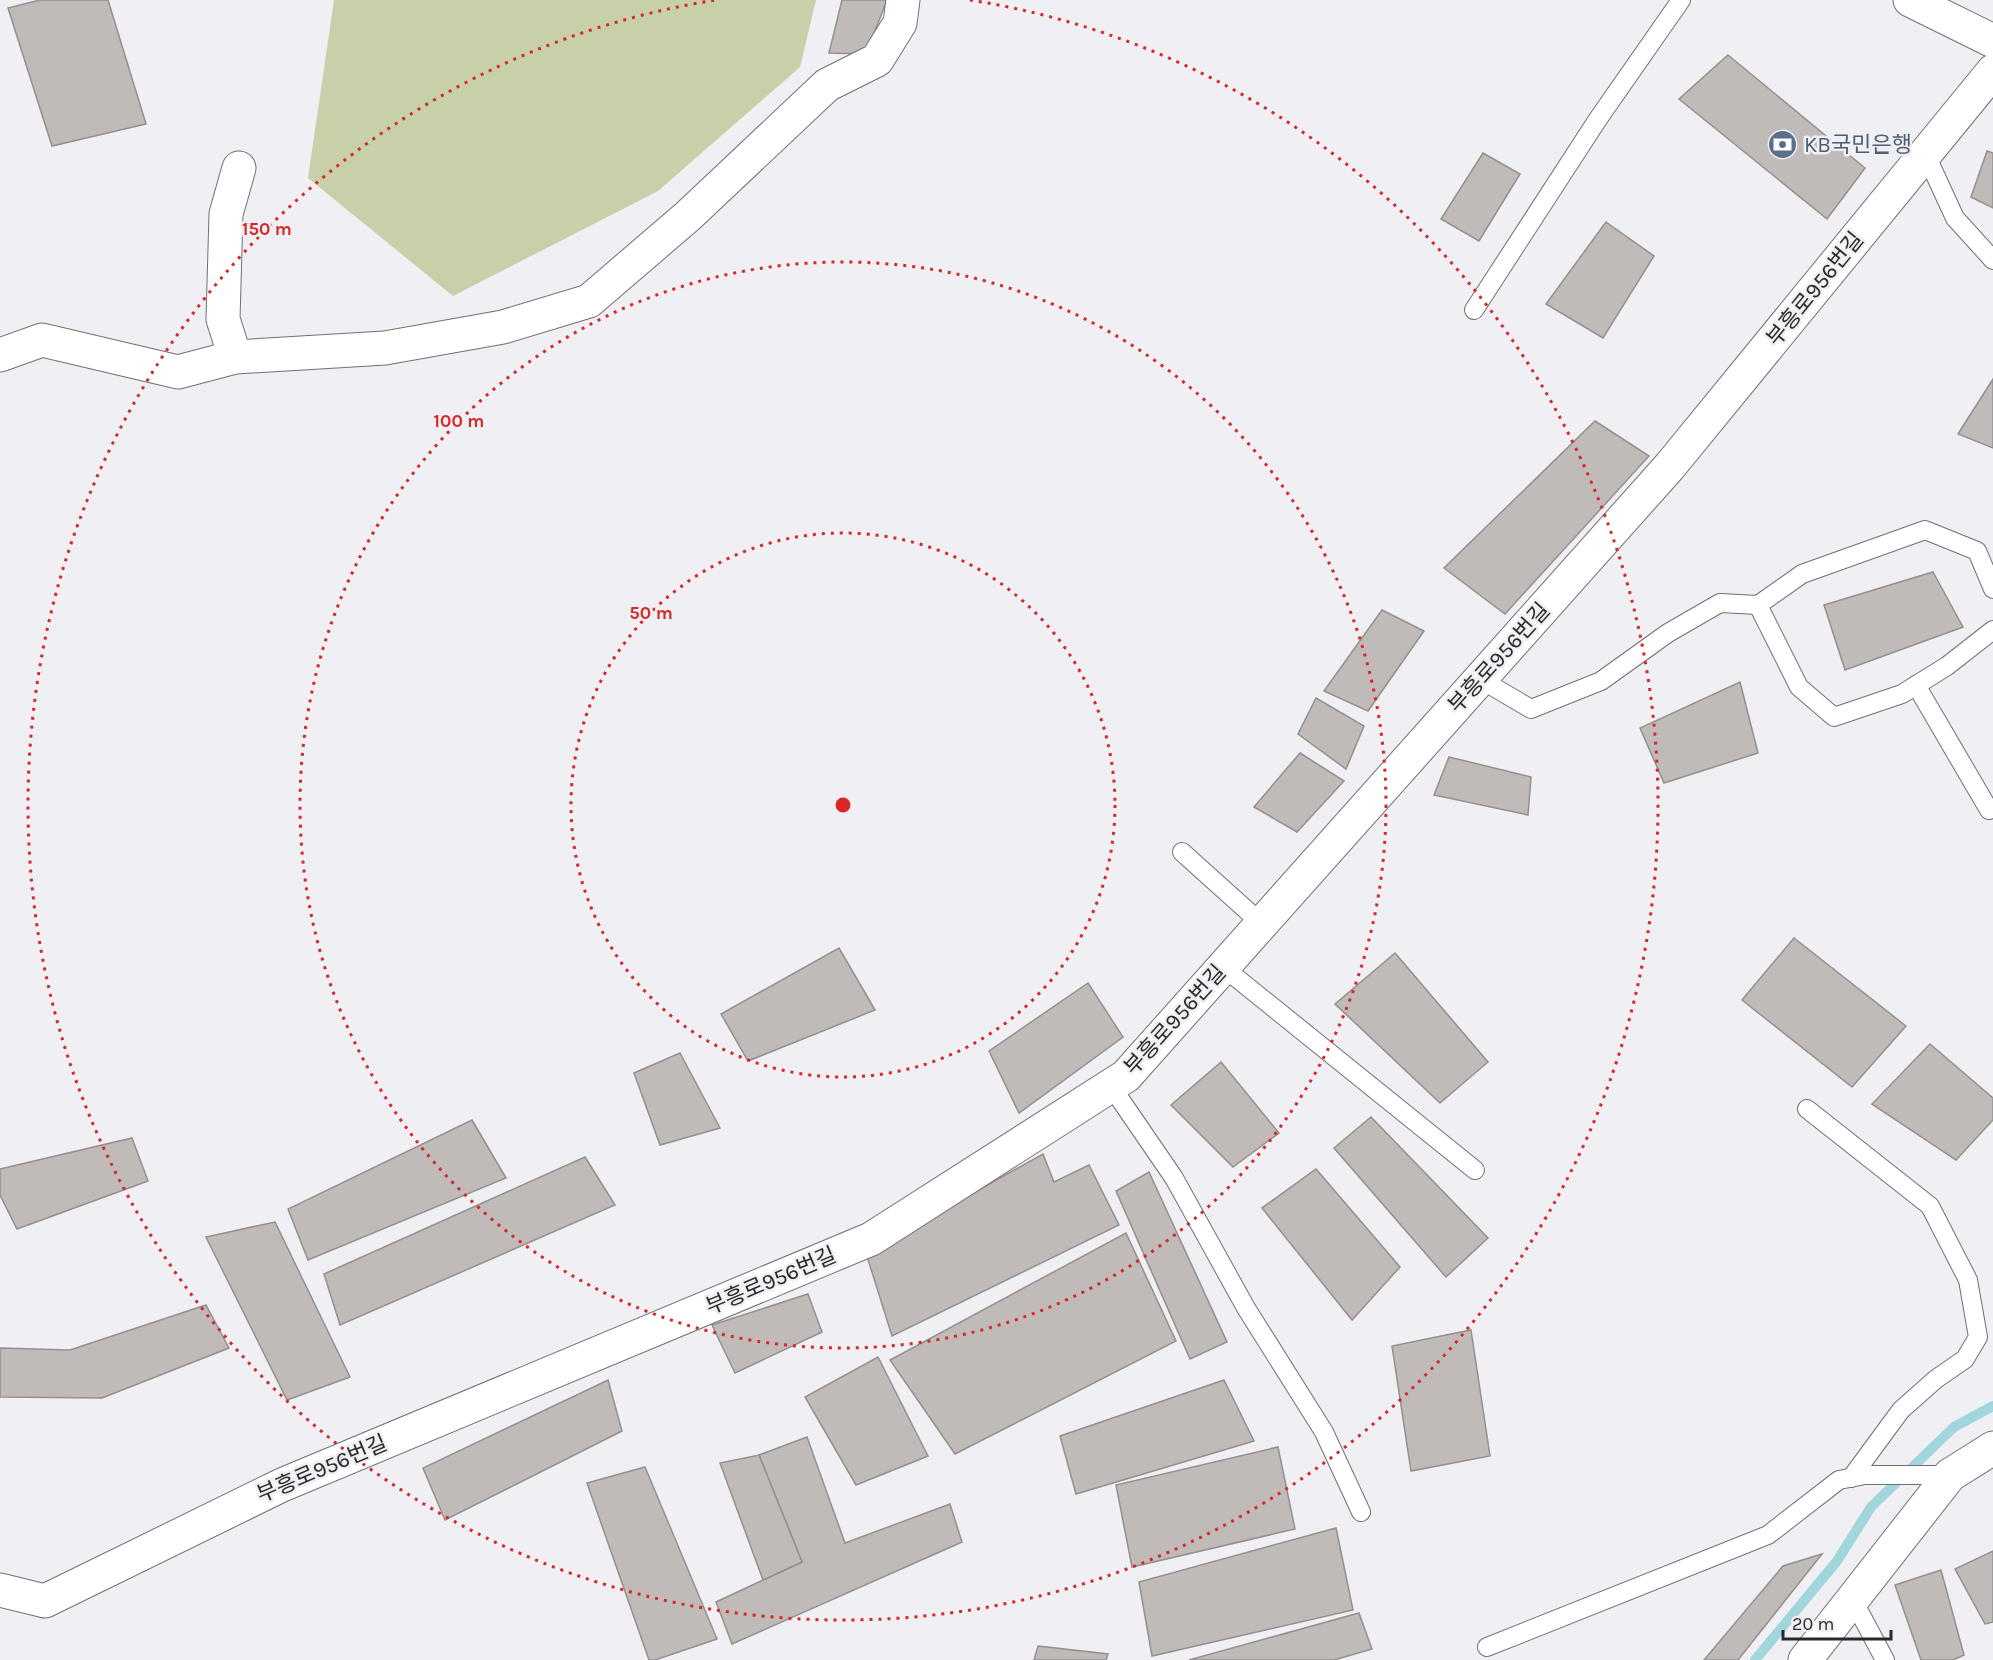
<svg xmlns="http://www.w3.org/2000/svg" width="1993" height="1660" font-family="Karla,'Noto Sans KR',sans-serif">
<style>
.green{fill:#c8d0a9}
.lines{fill:none;stroke-linecap:round;stroke-linejoin:round}
.stream{stroke:#a1d6dd;stroke-width:10}
.building{fill:#c0bab9;stroke:#958f8e;stroke-width:1.5}
.lane-casing{stroke:#707075;stroke-width:20}
.street-casing{stroke:#707075;stroke-width:35}
.secondary-casing{stroke:#707075;stroke-width:35}
.lane{stroke:#fff;stroke-width:18}
.street{stroke:#fff;stroke-width:33}
.secondary{stroke:#fff;stroke-width:33}
.ring{fill:none;stroke:#d62828;stroke-width:3;stroke-dasharray:3 6}
.labels{text-anchor:middle;dominant-baseline:central;stroke-width:5;stroke-linejoin:round;paint-order:stroke}
.service-label{font-size:22px;fill:#4e5e75;stroke:#efeff4;text-anchor:start}
.street-label{font-size:22px;fill:#29292b;stroke:#efeff4}
.centre{fill:#d62828;stroke:#efeff4;stroke-width:3}
.ring-label{font-size:18px;text-anchor:middle;font-weight:bold;fill:#d62828;stroke:#efeff4;stroke-width:5;stroke-linejoin:round;paint-order:stroke}
</style>
<rect width="100%" height="100%" fill="#efeff4"/>
<polygon class="green" points="334,0 816,0 800,67 658,191 453,296 308,178"/>
<g class="lines">
<polyline class="stream" points="1755,1660 1837,1561 1871,1507 1954,1427 1993,1406"/>
</g>
<g class="building">
<polygon points="40,0 108,0 146,124 52,146 8,8"/>
<polygon points="842,0 887,0 866,54 829,53"/>
<polygon points="1728,55 1865,168 1827,219 1679,99"/>
<polygon points="1987,151 1993,153 1993,208 1971,197"/>
<polygon points="1483,153 1520,174 1479,241 1441,219"/>
<polygon points="1606,222 1654,256 1603,338 1546,304"/>
<polygon points="1993,379 1993,448 1958,434"/>
<polygon points="1595,421 1649,456 1505,614 1444,568"/>
<polygon points="1933,572 1963,627 1845,670 1824,605"/>
<polygon points="1382,610 1424,631 1368,711 1324,691"/>
<polygon points="1740,682 1758,753 1664,783 1640,728"/>
<polygon points="1316,698 1364,726 1346,769 1298,734"/>
<polygon points="1300,753 1344,781 1297,832 1254,807"/>
<polygon points="1449,757 1531,777 1528,815 1434,795"/>
<polygon points="1794,938 1906,1026 1852,1087 1742,1000"/>
<polygon points="839,948 875,1010 748,1061 721,1014"/>
<polygon points="1395,953 1488,1062 1440,1103 1335,1004"/>
<polygon points="1088,983 1123,1037 1019,1113 989,1051"/>
<polygon points="1930,1044 1993,1098 1993,1120 1956,1160 1872,1104"/>
<polygon points="680,1053 720,1128 660,1145 634,1073"/>
<polygon points="1221,1062 1279,1133 1233,1167 1171,1105"/>
<polygon points="1371,1117 1488,1238 1446,1277 1334,1148"/>
<polygon points="472,1120 506,1178 308,1260 288,1209"/>
<polygon points="132,1138 148,1181 17,1229 0,1195 0,1169"/>
<polygon points="1043,1154 1054,1182 1089,1165 1119,1225 892,1336 866,1253"/>
<polygon points="585,1157 615,1205 340,1325 324,1274"/>
<polygon points="1316,1169 1400,1267 1352,1320 1262,1208"/>
<polygon points="1149,1172 1227,1342 1190,1359 1116,1191"/>
<polygon points="275,1222 350,1377 287,1400 206,1237"/>
<polygon points="1126,1233 1176,1341 955,1454 890,1360"/>
<polygon points="808,1294 822,1332 735,1373 712,1325"/>
<polygon points="206,1305 229,1348 102,1398 0,1397 0,1348 70,1350"/>
<polygon points="1471,1330 1490,1456 1411,1471 1392,1346"/>
<polygon points="878,1357 928,1456 856,1485 805,1397"/>
<polygon points="608,1380 622,1431 445,1520 423,1468"/>
<polygon points="1224,1380 1254,1441 1076,1494 1060,1436"/>
<polygon points="807,1437 845,1543 950,1504 962,1542 732,1644 716,1602 802,1562 759,1455"/>
<polygon points="1278,1447 1295,1529 1132,1567 1116,1485"/>
<polygon points="759,1455 802,1562 763,1580 720,1463"/>
<polygon points="645,1467 717,1639 655,1660 649,1660 587,1483"/>
<polygon points="1336,1528 1353,1610 1152,1656 1139,1582"/>
<polygon points="1993,1551 1993,1622 1985,1624 1955,1569"/>
<polygon points="1822,1554 1738,1660 1704,1660 1783,1566"/>
<polygon points="1941,1570 1964,1655 1953,1660 1921,1660 1895,1585"/>
<polygon points="1359,1613 1372,1649 1334,1660 1189,1660"/>
<polygon points="1038,1646 1108,1654 1106,1660 1034,1660"/>
</g>
<g class="lines">
<defs>
<g id="lane">
<polyline points="1926,155 1955,218 1993,260"/>
<polyline points="1474,310 1598,119 1681,0"/>
<polyline points="1758,605 1799,687 1834,717 1902,694 1947,666 1993,630"/>
<polyline points="1480,679 1531,709 1601,681 1668,633 1720,603 1758,605 1802,574 1925,530 1977,551 1993,589"/>
<polyline points="1916,685 1989,810"/>
<polyline points="1182,852 1262,924"/>
<polyline points="1223,967 1475,1170"/>
<polyline points="1111,1086 1174,1178 1246,1308 1324,1432 1361,1512"/>
<polyline points="1807,1109 1930,1206 1968,1280 1978,1337 1965,1359 1936,1379 1901,1410 1851,1478"/>
<polyline points="1853,1600 1885,1660"/>
<polyline points="1487,1647 1768,1535 1839,1480 1865,1475 1950,1475"/>
</g>
<g id="street">
<polyline points="0,355 42,340 178,372 235,357 385,348 503,327 589,301 688,216 827,85 877,60 900,23 903,0"/>
<polyline points="235,357 223,319 226,214 239,168"/>
<polyline points="0,1590 45,1601 282,1485 871,1239 1126,1076 1670,466 1993,71"/>
<polyline points="1805,1660 1950,1475 1993,1448"/>
</g>
<polyline id="secondary" points="1910,0 1993,41"/>
</defs>
<use href="#lane" class="lane-casing"/>
<use href="#street" class="street-casing"/>
<use href="#secondary" class="secondary-casing"/>
<use href="#lane" class="lane"/>
<use href="#street" class="street"/>
<use href="#secondary" class="secondary"/>
</g>
<g class="ring">
<circle cx="843" cy="805" r="272"/>
<circle cx="843" cy="805" r="543"/>
<path d="M970 0A815 815 0 1 1 716 0"/>
</g>
<defs>
<symbol id="bank-disc" viewBox="-11 -11 22 22"><circle r="9.5" fill="#5c6f8a" stroke="#efeff4"/><path d="M-6-4H6V4H-6ZM0-2.3a2.3 2.3 0 1 0 0 4.6a2.3 2.3 0 1 0 0-4.6Z" fill="#fff"/></symbol>
</defs>
<g fill-rule="evenodd">
<use href="#bank-disc" x="1766" y="128" width="33" height="33"/>
</g>
<g class="labels">
<g class="service-label">
<text x="1804" y="145">KB국민은행</text>
</g>
<g class="street-label">
<text transform="translate(1815 289) rotate(-51)">부흥로956번길</text>
<text transform="translate(1499 658) rotate(-48)">부흥로956번길</text>
<text transform="translate(1175 1020) rotate(-48)">부흥로956번길</text>
<text transform="translate(771 1281) rotate(-23)">부흥로956번길</text>
<text transform="translate(322 1469) rotate(-23)">부흥로956번길</text>
</g>
</g>
<circle cx="843" cy="805" r="9" class="centre"/>
<g class="ring-label">
<text x="267" y="235">150 m</text>
<text x="459" y="427">100 m</text>
<text x="651" y="619">50 m</text>
</g>
<path d="M1783 1630v9h108v-9" fill="none" stroke="#29292b" stroke-width="3"/>
<text x="1792" y="1630" font-size="18" fill="#29292b" stroke="#efeff4" stroke-width="4.5" paint-order="stroke">20 m</text>
</svg>
